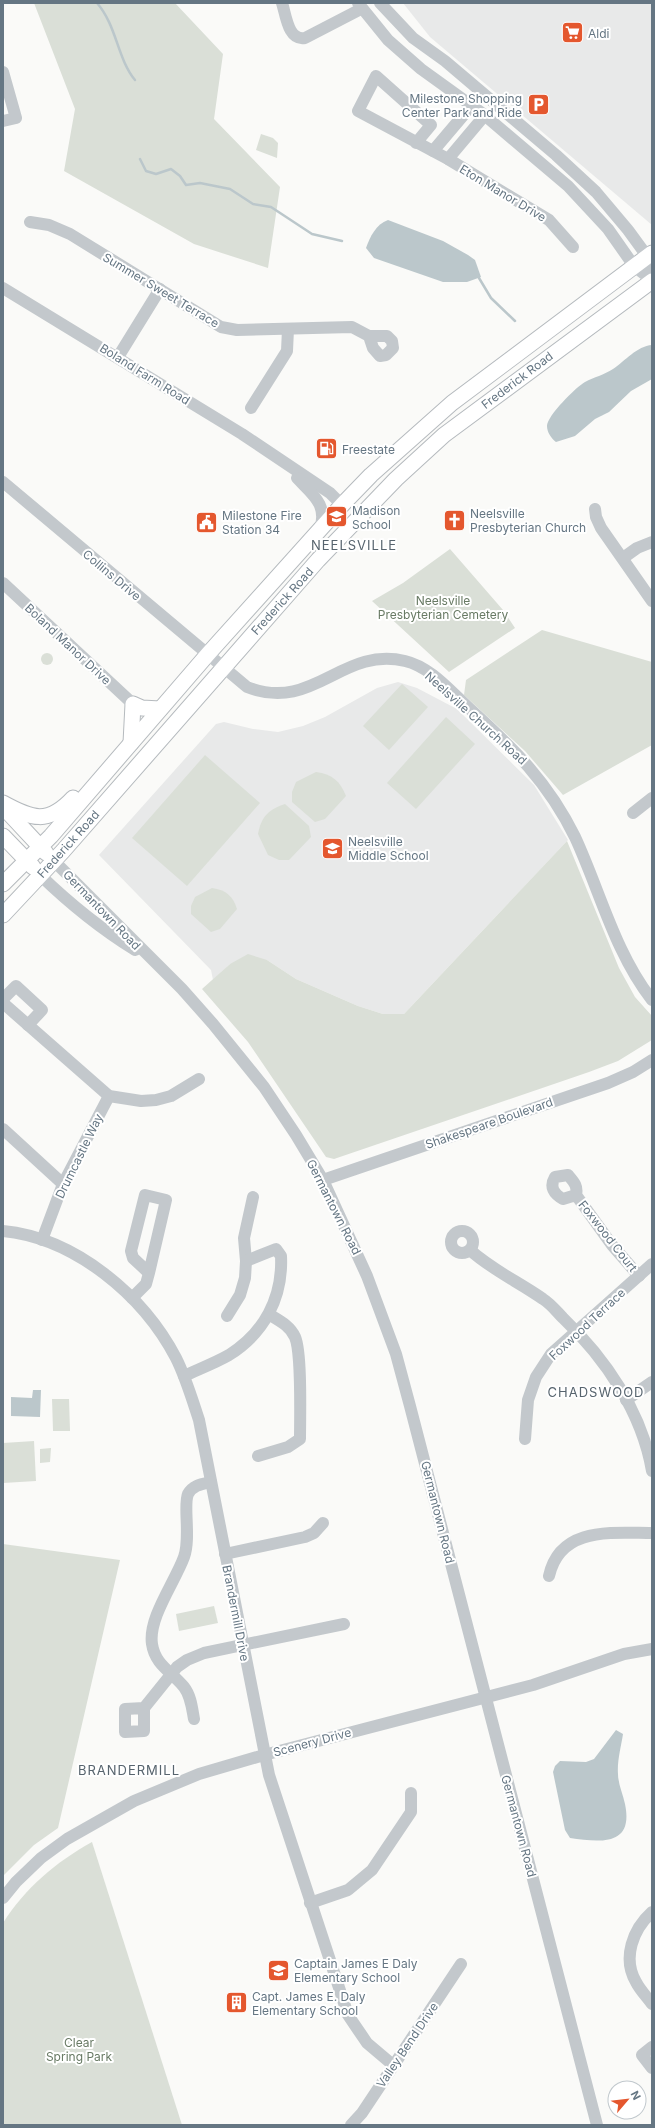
<svg xmlns="http://www.w3.org/2000/svg" width="655" height="2128" font-family="Inter,sans-serif">
<style>
.built{fill:#e8e9e9}
.green{fill:#dadfd7}
.water{fill:#bbc7cb}
.lines{fill:none;stroke-linecap:round;stroke-linejoin:round}
.stream{stroke:#bbc7cb;stroke-width:2.5}
.major-casing{stroke:#b5babe;stroke-width:17}
.minor{stroke:#c3c8cc;stroke-width:12}
.major{stroke:#fff;stroke-width:15}
.labels{text-anchor:middle;dominant-baseline:central;stroke-width:4;stroke-linejoin:round;paint-order:stroke}
.poi-label{font-size:12px;fill:#657683;stroke:#fff;text-anchor:start}
.street-label{font-size:12px;fill:#657683;stroke:#fff}
.park-label{font-size:12px;fill:#687a64;stroke:#fff}
.neighbourhood-label{font-size:13px;letter-spacing:1px;fill:#57646e;stroke:#fff}
</style>
<rect width="100%" height="100%" fill="#fafaf8"/>
<g class="built">
<polygon points="403,3 652,3 652,225 430,37"/>
<polygon points="398,682 417,688 457,709 534,785 568,840 404,1014 383,1014 358,1006 296,979 267,960 230,964 213,980 211,970 99,855 216,724 224,722 253,729 278,732 303,726 325,717 377,688"/>
</g>
<g class="green">
<polygon points="34,3 175,3 223,54 214,119 280,187 268,268 194,244 64,171 75,109"/>
<polygon points="261,134 273,138 278,143 277,158 256,150"/>
<polygon points="450,549 503,610 515,628 449,672 372,601 403,583"/>
<polygon points="542,630 652,662 652,745 563,795 525,751 464,695 466,680"/>
<circle cx="47" cy="659" r="6"/>
<polygon points="402,684 428,707 389,750 363,726"/>
<polygon points="446,717 475,744 416,809 387,783"/>
<polygon points="205,755 260,803 187,886 132,838"/>
<path d="M316,772C332,774 340,781 346,796L325,819L315,822L292,802V792L296,782Z"/>
<path d="M285,804L309,826L311,837L289,860H279L268,855L258,834C261,817 269,809 285,804Z"/>
<polygon points="567,841 619,968 635,997 652,1016 652,1040 618,1061 589,1072 334,1159 326,1157 248,1042 202,989 230,964 248,954 267,960 296,979 358,1006 383,1014 404,1014"/>
<path d="M212,888C226,890 233,896 237,909L220,929L211,932L191,914V906L195,897Z"/>
<polygon points="52,1399 69,1399 70,1431 53,1431"/>
<polygon points="34,1441 36,1481 3,1483 3,1443"/>
<polygon points="51,1448 50,1462 40,1463 40,1449"/>
<polygon points="3,1544 120,1560 58,1828 34,1845 3,1876"/>
<polygon points="214,1606 218,1623 179,1631 176,1614"/>
<path d="M92,1842L182,2125H3V1923C25,1888 56,1862 92,1842Z"/>
</g>
<g class="water">
<path d="M388,220L443,241L468,255L475,260L481,277L467,282H443L374,258L366,248C370,237 376,224 388,220Z"/>
<path d="M652,345V379L631,391L609,412L595,419L575,436L556,442C551,438 547,432 547,426C547,416 576,387 585,382C594,377 604,375 613,369C625,361 637,346 652,345Z"/>
<polygon points="33,1390 41,1390 40,1417 11,1416 11,1397 32,1398"/>
<path d="M616,1730L623,1734C621,1747 617,1761 618,1774C618,1784 623,1794 625,1804C634,1847 599,1842 570,1838L565,1830L553,1772L555,1766L560,1761L586,1762L594,1759Z"/>
</g>
<g class="lines">
<g class="stream">
<path d="M97,3C117,26 117,58 135,80"/>
<polyline points="140,159 146,171 156,174 171,169 180,176 186,185 200,183 230,189 253,204 271,207 312,234 342,241"/>
<polyline points="479,278 491,298 515,321"/>
</g>
<defs>
<g id="major">
<polyline points="131,743 133,704 142,708 160,709"/>
<path d="M3,803C32,819 48,825 73,798"/>
<polyline points="5,809 46,853"/>
<polyline points="3,836 33,867"/>
<polyline points="3,884 51,836 208,654 342,505 371,475 452,403 652,253"/>
<polyline points="3,915 63,851 318,560 396,479 444,435 652,281"/>
</g>
</defs>
<use href="#major" class="major-casing"/>
<g class="minor">
<path d="M282,3C286,15 288,41 305,38L361,9"/>
<polyline points="358,3 388,40 421,69 482,113 568,186 608,229 634,266 652,280"/>
<polyline points="380,3 413,38 445,61 556,155 596,192 628,230 647,256 652,280"/>
<polyline points="3,72 16,118 3,121"/>
<polyline points="416,143 431,125 376,76 358,111 448,159 549,220 573,247"/>
<polyline points="433,151 472,105"/>
<polyline points="448,159 485,115"/>
<polyline points="30,222 49,225 70,234 221,327 237,330 352,327 369,336 387,336 392,341 393,348 386,355 380,356 373,348 369,336"/>
<polyline points="3,288 242,434 330,493 342,505"/>
<polyline points="118,357 160,289"/>
<polyline points="251,408 287,351 288,329"/>
<path d="M297,478C313,495 328,504 320,530"/>
<path d="M3,482L247,687C314,713 341,646 405,661C431,667 451,692 470,709C514,749 548,782 575,837C600,891 615,953 652,1000"/>
<polyline points="595,509 596,517 601,528 652,601"/>
<polyline points="623,558 637,548 652,542"/>
<polyline points="3,583 133,704"/>
<polyline points="633,813 652,798"/>
<polyline points="54,861 182,989 213,1024 264,1087 296,1135 323,1180 367,1276 396,1354 410,1406 597,2125"/>
<path d="M40,875C69,903 101,929 135,950"/>
<polyline points="3,999 16,986 42,1010 28,1025"/>
<polyline points="3,1003 109,1096 141,1101 156,1100 171,1096 199,1079"/>
<polyline points="3,1129 63,1184"/>
<polyline points="323,1180 608,1083 633,1072 652,1060"/>
<path d="M576,1195L563,1199C554,1194 549,1187 555,1177L568,1175C574,1182 578,1186 576,1195L612,1245L639,1276"/>
<circle cx="462" cy="1242" r="11"/>
<path d="M3,1231C75,1238 143,1295 176,1358C186,1378 192,1399 199,1420L269,1775L348,2015L367,2043L393,2065"/>
<polyline points="42,1240 63,1184 109,1096"/>
<path d="M470,1250C492,1270 519,1282 543,1299C551,1304 557,1312 563,1318C605,1358 642,1412 652,1471"/>
<polyline points="132,1298 146,1284 149,1273 166,1200 145,1195 131,1251 133,1258 149,1273"/>
<polyline points="227,1316 240,1295 245,1278 246,1261 244,1238 253,1197"/>
<path d="M184,1376C199,1369 215,1363 229,1355C264,1333 283,1298 281,1256L276,1249L246,1261"/>
<polyline points="626,1400 652,1382"/>
<polyline points="525,1439 528,1400 536,1377 551,1354 652,1264"/>
<path d="M258,1456L288,1447L300,1439C300,1418 302,1353 295,1337C290,1326 280,1321 270,1315"/>
<polyline points="225,1554 305,1537 314,1533 323,1523"/>
<path d="M549,1576C560,1526 612,1533 652,1533"/>
<polyline points="144,1708 144,1731 125,1732 125,1709 144,1708 177,1667 187,1660 204,1653 344,1624"/>
<path d="M194,1719C192,1708 191,1696 184,1687C172,1672 155,1665 152,1644C148,1618 175,1582 184,1557C191,1538 183,1505 188,1494C193,1485 202,1484 211,1482"/>
<polyline points="3,1898 16,1882 41,1858 67,1839 134,1801 199,1774 264,1755 533,1685 624,1654 652,1649"/>
<polyline points="310,1903 348,1890 372,1870 411,1812 411,1793"/>
<path d="M652,1912C633,1929 622,1958 636,1982C640,1990 647,1997 652,2004"/>
<polyline points="652,2047 642,2055 652,2068"/>
<polyline points="351,2125 362,2113 461,1964"/>
</g>
<use href="#major" class="major"/>
</g>
<defs>
<symbol id="supermarket-square" viewBox="-11 -11 22 22"><rect x="-9" y="-9" width="18" height="18" rx="4" fill="#e4572e" stroke="#fff"/><path d="M-6-5.5h2.5l.6 2H6L4.5 2H-2.5L-4.4-4H-6ZM-1.5 3.2a1.3 1.3 0 1 0 .1 0ZM3 3.2a1.3 1.3 0 1 0 .1 0Z" fill="#fff"/></symbol>
<symbol id="parking-square" viewBox="-11 -11 22 22"><rect x="-9" y="-9" width="18" height="18" rx="4" fill="#e4572e" stroke="#fff"/><path d="M-3.5-5.5H1a3.5 3.5 0 0 1 0 7H-1V5.5H-3.5ZM-1-3.4V-.6H.8a1.4 1.4 0 0 0 0-2.8Z" fill="#fff"/></symbol>
<symbol id="fuel-square" viewBox="-11 -11 22 22"><rect x="-9" y="-9" width="18" height="18" rx="4" fill="#e4572e" stroke="#fff"/><path d="M-5.5-6h7V0h2V4h1.3V-2.5L3-4.5l.8-.8L6-3V5H2.5V1h-1V6h-7ZM-4.2-4.7v3.2H.2V-4.7Z" fill="#fff"/></symbol>
<symbol id="school-square" viewBox="-11 -11 22 22"><rect x="-9" y="-9" width="18" height="18" rx="4" fill="#e4572e" stroke="#fff"/><path d="M0-5L7-2L0 1L-7-2ZM-4 1L0 2.5L4 1V4Q0 6-4 4Z" fill="#fff"/></symbol>
<symbol id="church-square" viewBox="-11 -11 22 22"><rect x="-9" y="-9" width="18" height="18" rx="4" fill="#e4572e" stroke="#fff"/><path d="M-1.2-6h2.4v3.5h3.3v2.4h-3.3V6h-2.4V-.1h-3.3v-2.4h3.3Z" fill="#fff"/></symbol>
<symbol id="civic-square" viewBox="-11 -11 22 22"><rect x="-9" y="-9" width="18" height="18" rx="4" fill="#e4572e" stroke="#fff"/><path d="M-.6-6.5H3V-4.5H.6V-3L4-1V1h2V6H-6V1h2V-1L-.6-3ZM-1.2 2.5V6h2.4V2.5Z" fill="#fff"/></symbol>
<symbol id="building-square" viewBox="-11 -11 22 22"><rect x="-9" y="-9" width="18" height="18" rx="4" fill="#e4572e" stroke="#fff"/><path d="M-4-6H4V6H1V3H-1V6H-4ZM-2.5-4.3h1.7v1.8h-1.7ZM.8-4.3h1.7v1.8H.8ZM-2.5-1h1.7V.8h-1.7ZM.8-1h1.7V.8H.8Z" fill="#fff"/></symbol>
</defs>
<g fill-rule="evenodd">
<use href="#supermarket-square" x="560" y="20" width="25" height="25"/>
<use href="#parking-square" x="526" y="92" width="25" height="25"/>
<use href="#fuel-square" x="314" y="436" width="25" height="25"/>
<use href="#school-square" x="324" y="504" width="25" height="25"/>
<use href="#church-square" x="442" y="508" width="25" height="25"/>
<use href="#civic-square" x="194" y="510" width="25" height="25"/>
<use href="#school-square" x="320" y="836" width="25" height="25"/>
<use href="#school-square" x="266" y="1958" width="25" height="25"/>
<use href="#building-square" x="224" y="1990" width="25" height="25"/>
</g>
<g class="labels">
<g class="poi-label">
<text x="588" y="33">Aldi</text>
<text x="522" y="98" text-anchor="end">Milestone Shopping<tspan x="522" dy="14">Center Park and Ride</tspan></text>
<text x="342" y="449">Freestate</text>
<text x="352" y="510">Madison<tspan x="352" dy="14">School</tspan></text>
<text x="470" y="513">Neelsville<tspan x="470" dy="14">Presbyterian Church</tspan></text>
<text x="222" y="515">Milestone Fire<tspan x="222" dy="14">Station 34</tspan></text>
<text x="348" y="841">Neelsville<tspan x="348" dy="14">Middle School</tspan></text>
<text x="294" y="1963">Captain James E Daly<tspan x="294" dy="14">Elementary School</tspan></text>
<text x="252" y="1996">Capt. James E. Daly<tspan x="252" dy="14">Elementary School</tspan></text>
</g>
<g class="street-label">
<text transform="translate(503 193) rotate(31)">Eton Manor Drive</text>
<text transform="translate(161 290) rotate(31)">Summer Sweet Terrace</text>
<text transform="translate(145 374) rotate(32)">Boland Farm Road</text>
<text transform="translate(517 380) rotate(-37)">Frederick Road</text>
<text transform="translate(112 575) rotate(40)">Collins Drive</text>
<text transform="translate(282 601) rotate(-48)">Frederick Road</text>
<text transform="translate(68 644) rotate(43)">Boland Manor Drive</text>
<text transform="translate(476 718) rotate(42)">Neelsville Church Road</text>
<text transform="translate(68 844) rotate(-48)">Frederick Road</text>
<text transform="translate(102 910) rotate(46)">Germantown Road</text>
<text transform="translate(489 1123) rotate(-19)">Shakespeare Boulevard</text>
<text transform="translate(79 1156) rotate(-64)">Drumcastle Way</text>
<text transform="translate(334 1207) rotate(63)">Germantown Road</text>
<text transform="translate(608 1236) rotate(52)">Foxwood Court</text>
<text transform="translate(587 1324) rotate(-43)">Foxwood Terrace</text>
<text transform="translate(438 1512) rotate(76)">Germantown Road</text>
<text transform="translate(236 1613) rotate(79)">Brandermill Drive</text>
<text transform="translate(312 1742) rotate(-15)">Scenery Drive</text>
<text transform="translate(519 1826) rotate(75)">Germantown Road</text>
<text transform="translate(407 2045) rotate(-56)">Valley Bend Drive</text>
</g>
<g class="park-label">
<text x="443" y="600">Neelsville<tspan x="443" dy="14">Presbyterian Cemetery</tspan></text>
<text x="79" y="2042">Clear<tspan x="79" dy="14">Spring Park</tspan></text>
</g>
<g class="neighbourhood-label">
<text x="354" y="545">NEELSVILLE</text>
<text x="596" y="1392">CHADSWOOD</text>
<text x="129" y="1770">BRANDERMILL</text>
</g>
</g>
<rect width="655" height="2128" fill="none" stroke="#657683" stroke-width="8"/>
<g transform="translate(627 2100) rotate(62)"><circle r="19" fill="#ffffff" stroke="#c1c8cd"/>
<path d="M0-3L7 15L0 10L-7 15Z" fill="#e4572e"/>
<text y="-6" font-size="11" font-weight="bold" text-anchor="middle" fill="#657683">N</text>
</g>
</svg>
